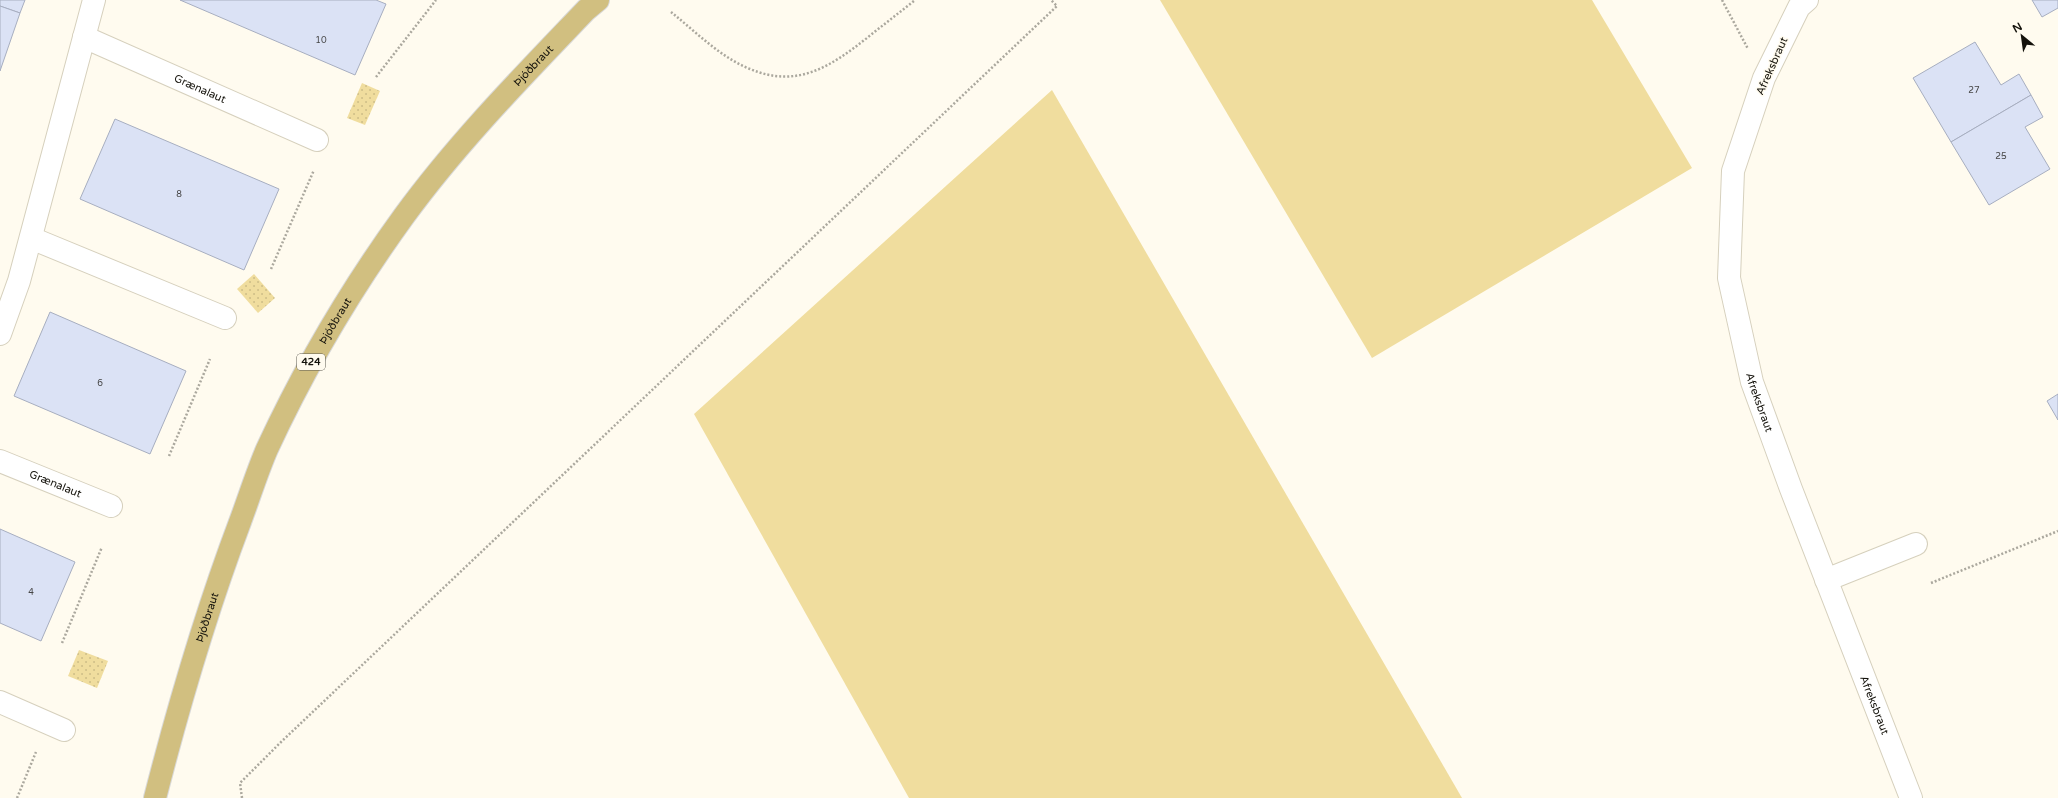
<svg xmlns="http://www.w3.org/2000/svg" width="2058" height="798" font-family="'Varela Round',sans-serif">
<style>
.park{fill:url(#park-dots)}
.pitch{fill:#f0dd9e}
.building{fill:#dbe2f5;stroke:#a7aec0}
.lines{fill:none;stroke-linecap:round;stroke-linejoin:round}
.minor-casing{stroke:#d6d0bd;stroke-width:24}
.major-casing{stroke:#d9d9d8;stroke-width:24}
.path{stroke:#aba89e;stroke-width:2.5;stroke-dasharray:2 2;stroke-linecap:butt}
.minor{stroke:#fff;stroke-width:22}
.major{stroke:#d1bf80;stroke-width:22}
.labels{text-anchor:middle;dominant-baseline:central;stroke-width:3;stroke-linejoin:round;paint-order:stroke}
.number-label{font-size:9px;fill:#464646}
.shield{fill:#fffbef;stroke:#5a584f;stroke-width:1}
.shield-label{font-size:10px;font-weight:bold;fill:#14120b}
.street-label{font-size:11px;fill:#14120b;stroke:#fffbef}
</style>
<defs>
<pattern id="park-dots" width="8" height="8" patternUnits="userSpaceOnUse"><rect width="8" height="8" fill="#f0dd9e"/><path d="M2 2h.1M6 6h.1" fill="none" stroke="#cdbd87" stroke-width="1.8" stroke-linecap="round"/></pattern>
</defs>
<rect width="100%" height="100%" fill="#fffbef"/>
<g class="park">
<polygon points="362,83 380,91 365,125 347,118"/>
<polygon points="254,274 275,298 258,313 237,289"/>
<polygon points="79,650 108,661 97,688 68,676"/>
</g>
<g class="pitch">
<polygon points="1160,0 1592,0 1692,168 1372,358"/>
<polygon points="1052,90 1462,798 909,798 694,414"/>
</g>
<g class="building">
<polygon points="0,0 25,0 20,13 0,6"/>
<polygon points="180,0 376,0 386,4 355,75"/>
<polygon points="2032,0 2058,0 2058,8 2042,17"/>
<polygon points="0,6 20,13 0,71"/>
<polygon points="1975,42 2001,85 2019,74 2031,95 1951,142 1913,78"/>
<polygon points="2031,95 2043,117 2025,127 2050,169 1989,205 1951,142"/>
<polygon points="115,119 279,189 244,270 80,199"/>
<polygon points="50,312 186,371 150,454 14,396"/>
<polygon points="2058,394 2058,420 2047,401"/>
<polygon points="0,529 75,562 41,641 0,623"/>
</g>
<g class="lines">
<defs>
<g id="minor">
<path id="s1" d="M1807,0L1799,7L1764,78L1733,171L1729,278L1752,382L1791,489L1911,798"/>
<path id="s2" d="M84,37L317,140"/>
<polyline points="31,238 225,318"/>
<polyline points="0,334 19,281 94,0"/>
<path id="s3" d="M0,461L111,506"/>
<polyline points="1826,580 1916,544"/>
<polyline points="0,702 64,730"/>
</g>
<g id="major">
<path id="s4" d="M155,798C179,704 206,612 240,522C249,498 257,472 267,449C305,367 351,289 404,216C458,142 523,76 586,10L598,0"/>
</g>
</defs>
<use href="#minor" class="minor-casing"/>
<use href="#major" class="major-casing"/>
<g class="path">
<polyline points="1722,0 1748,49"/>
<path d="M671,12C696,32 720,57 750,69C798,89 831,66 867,38C883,25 899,13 915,0"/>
<polyline points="376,77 436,0"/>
<polyline points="271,269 314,170"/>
<polyline points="169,456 210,359"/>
<polyline points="1931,583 2058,531"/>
<polyline points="62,643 102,547"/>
<polyline points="17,798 36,752"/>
<polyline points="242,798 240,783 281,742 1057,6 1051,0"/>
</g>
<use href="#minor" class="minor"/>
<use href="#major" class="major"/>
</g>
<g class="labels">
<g class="number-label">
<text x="321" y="40">10</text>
<text x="1974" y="90">27</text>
<text x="2001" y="156">25</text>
<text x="179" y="194">8</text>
<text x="100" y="383">6</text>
<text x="31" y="592">4</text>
</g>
<rect class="shield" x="297" y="354" width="28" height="16" rx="3"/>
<g class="shield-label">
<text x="311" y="362">424</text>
</g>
<g class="street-label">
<text stroke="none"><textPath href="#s4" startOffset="836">Þjóðbraut</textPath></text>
<text transform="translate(1772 66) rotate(-66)">Afreksbraut</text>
<text stroke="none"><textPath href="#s2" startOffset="127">Grænalaut</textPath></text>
<text stroke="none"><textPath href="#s4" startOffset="512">Þjóðbraut</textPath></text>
<text stroke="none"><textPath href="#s1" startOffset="423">Afreksbraut</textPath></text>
<text stroke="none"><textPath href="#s3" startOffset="60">Grænalaut</textPath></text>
<text stroke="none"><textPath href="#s4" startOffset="188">Þjóðbraut</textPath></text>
<text stroke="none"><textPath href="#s1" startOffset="747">Afreksbraut</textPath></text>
</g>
</g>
<g transform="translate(2022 36) rotate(331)" stroke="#fffbef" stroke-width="3" paint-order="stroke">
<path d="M0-3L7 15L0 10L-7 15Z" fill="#14120b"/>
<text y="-6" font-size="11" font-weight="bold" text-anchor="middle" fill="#14120b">N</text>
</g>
</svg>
